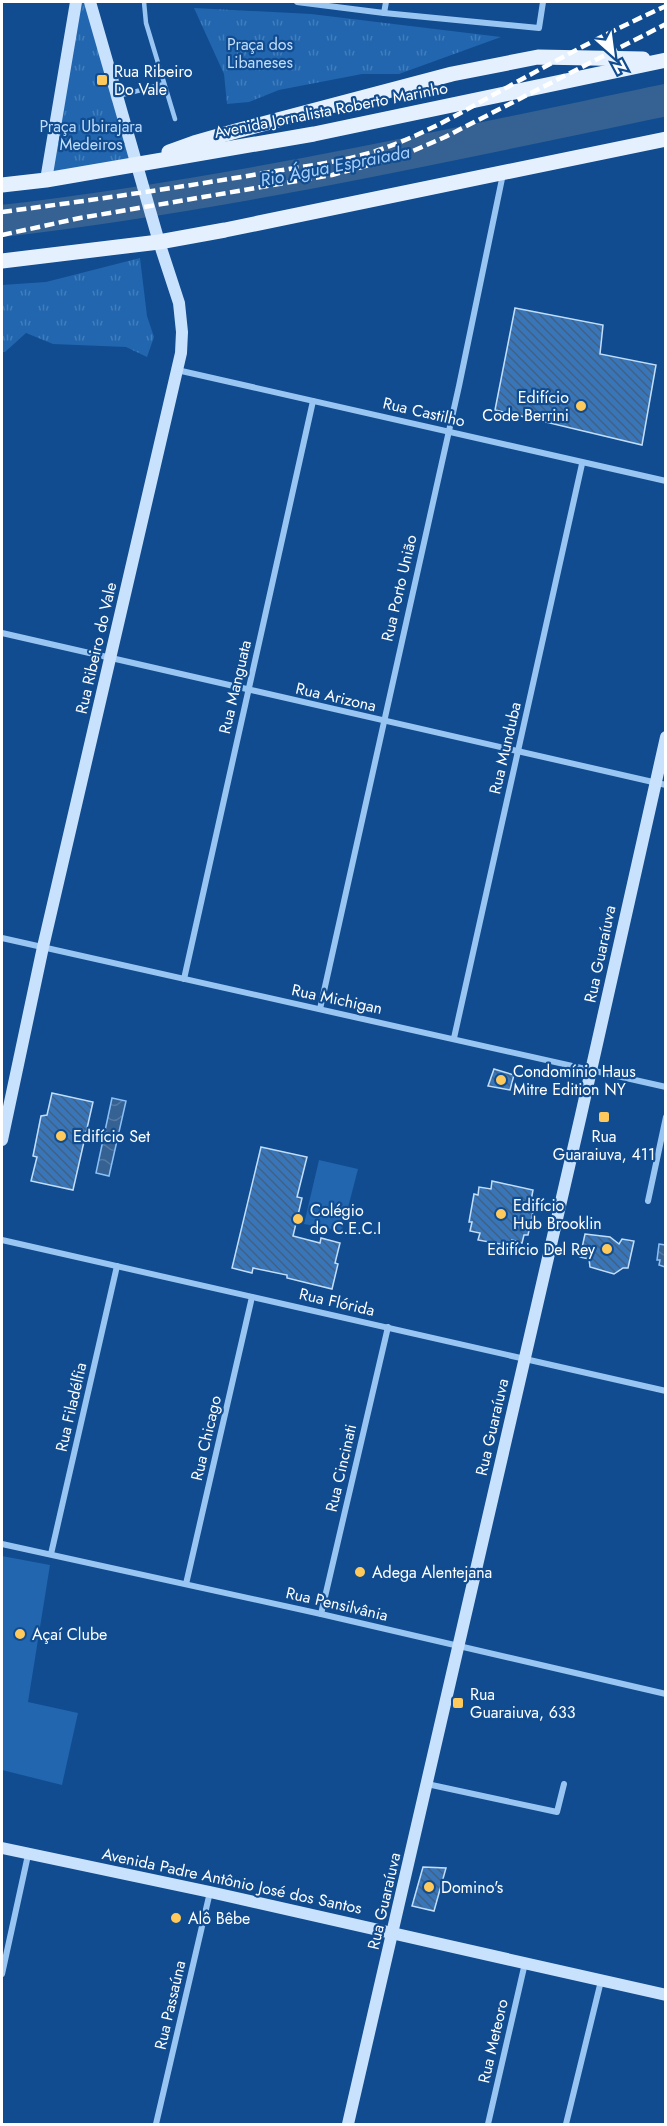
<svg xmlns="http://www.w3.org/2000/svg" width="667" height="2126" font-family="Jost,sans-serif">
<style>
.grass{fill:url(#grass-tufts)}
.garden{fill:#2166af}
.water{fill:url(#water-waves);stroke:#8ac0f7;stroke-width:1.5}
.lines{fill:none;stroke-linecap:round;stroke-linejoin:round}
.river{stroke:#356193;stroke-width:32}
.building{fill:url(#building-back-hatch);stroke:#c1defd;stroke-width:1.5}
.lane{stroke:#99c5f3;stroke-width:4.5}
.street{stroke:#99c5f3;stroke-width:6}
.secondary{stroke:#c8e1fd;stroke-width:12}
.primary{stroke:#e5f0ff;stroke-width:15}
.rail{stroke:#fff;stroke-width:4.5;stroke-dasharray:10 4.5;stroke-linecap:butt}
.poi-dot{fill:#ffca5b;stroke:#104c8f;stroke-width:2}
.labels{text-anchor:middle;dominant-baseline:central;stroke-width:4.5;stroke-linejoin:round;paint-order:stroke}
.park-label{font-size:16px;fill:#c1defd;stroke:#104c8f}
.poi-label{font-size:16px;fill:#fff;stroke:#104c8f;text-anchor:start}
.street-label{font-size:16px;fill:#fff;stroke:#104c8f}
.water-label{font-size:18px;font-style:italic;fill:#a5cffa;stroke:#104c8f}
</style>
<defs>
<pattern id="grass-tufts" width="24" height="20" patternUnits="userSpaceOnUse" patternTransform="scale(1.5)"><rect width="24" height="20" fill="#2166af"/><path d="M3 7l-1-3M5 7V3M7 7l1-3M15 17l-1-3M17 17v-4M19 17l1-3" fill="none" stroke="#427dbb"/></pattern>
<pattern id="water-waves" width="16" height="10" patternUnits="userSpaceOnUse" patternTransform="scale(1.5)"><rect width="16" height="10" fill="#356193"/><path d="M0 5q4-4 8 0t8 0" fill="none" stroke="#5379a3"/></pattern>
<pattern id="building-back-hatch" width="6" height="6" patternUnits="userSpaceOnUse" patternTransform="scale(1.5)"><rect width="6" height="6" fill="#3876b9"/><path d="M-1 5l2 2M0 0l6 6M5-1l2 2" fill="none" stroke="#426182"/></pattern>
</defs>
<rect width="100%" height="100%" fill="#104c8f"/>
<g class="grass">
<polygon points="78,2 89,2 137,163 48,178"/>
<polygon points="194,8 311,14 501,37 399,74 362,74 279,90 249,102 227,104 224,74"/>
<polygon points="140,258 147,316 154,337 147,357 126,347 53,344 26,333 5,352 2,352 2,285 46,282"/>
</g>
<g class="garden">
<polygon points="319,1160 358,1169 342,1231 304,1224"/>
<polygon points="2,1556 50,1565 28,1702 78,1713 62,1785 2,1770"/>
</g>
<g class="water">
<polygon points="112,1098 126,1101 109,1176 96,1173"/>
<polygon points="659,1244 665,1245 665,1267 659,1265 660,1260 657,1260"/>
</g>
<g class="lines">
<path class="river" d="M2,221C225,195 445,146 666,100"/>
</g>
<g class="building">
<polygon points="515,308 603,325 600,354 656,365 642,445 495,410"/>
<polygon points="494,1069 514,1075 510,1090 488,1086"/>
<polygon points="52,1093 93,1102 73,1190 31,1181 37,1157 33,1156 41,1116 47,1115"/>
<polygon points="261,1147 307,1157 297,1197 302,1198 293,1236 320,1243 321,1238 340,1243 335,1263 338,1264 332,1289 287,1278 287,1275 253,1268 252,1273 232,1268"/>
<polygon points="492,1181 533,1190 530,1206 534,1207 528,1235 524,1235 522,1243 512,1240 511,1246 478,1240 480,1233 470,1231 472,1222 469,1222 474,1194 478,1195 479,1187 491,1189"/>
<polygon points="585,1234 610,1237 619,1244 622,1239 634,1241 628,1268 623,1268 614,1274 590,1267 589,1259 580,1257"/>
<polygon points="423,1867 446,1868 434,1911 412,1906"/>
</g>
<g class="lines">
<g class="lane">
<polyline points="144,2 146,23 175,119"/>
<polyline points="118,96 164,84"/>
</g>
<g class="street">
<polyline points="297,2 384,13 539,28 543,2"/>
<polyline points="384,13 386,2"/>
<polyline points="177,370 666,481"/>
<polyline points="2,633 666,785"/>
<polyline points="2,938 666,1087"/>
<polyline points="184,979 313,401"/>
<polyline points="320,1009 459,386 503,174"/>
<polyline points="454,1038 582,464"/>
<polyline points="648,1201 666,1117"/>
<polyline points="2,1240 666,1391"/>
<polyline points="2,1544 321,1614 666,1694"/>
<polyline points="51,1554 117,1266"/>
<polyline points="186,1584 252,1297"/>
<polyline points="321,1614 388,1327"/>
<polyline points="427,1784 557,1812 564,1784"/>
<polyline points="2,1974 28,1855"/>
<polyline points="156,2124 210,1892"/>
<polyline points="488,2124 525,1963"/>
<polyline points="566,2124 601,1981"/>
</g>
<g class="secondary">
<polyline points="46,180 76,2"/>
<polyline points="2,1140 43,947 181,353 182,332 179,303 159,242 90,2"/>
<polyline points="2,1848 210,1892 666,1995"/>
<polyline points="348,2124 581,1115 666,737"/>
</g>
<g class="primary">
<polyline points="169,152 194,143 236,131 452,74 538,57 643,59"/>
<polyline points="2,185 46,180 314,134 666,60"/>
<polyline points="2,261 159,242 225,230 666,139"/>
</g>
<g class="rail">
<path d="M2,212C86,201 169,189 253,175C296,167 341,163 382,149C425,134 464,111 504,89C557,60 610,31 666,6"/>
<polyline points="2,235 80,218 332,175 399,157 445,137 666,24"/>
</g>
</g>
<g class="poi-dot">
<rect x="96" y="74" width="12" height="12" rx="3"/>
<circle cx="581" cy="406" r="6"/>
<circle cx="501" cy="1080" r="6"/>
<rect x="598" y="1111" width="12" height="12" rx="3"/>
<circle cx="61" cy="1136" r="6"/>
<circle cx="501" cy="1214" r="6"/>
<circle cx="298" cy="1219" r="6"/>
<circle cx="607" cy="1249" r="6"/>
<circle cx="360" cy="1572" r="6"/>
<circle cx="20" cy="1634" r="6"/>
<rect x="452" y="1697" width="12" height="12" rx="3"/>
<circle cx="429" cy="1887" r="6"/>
<circle cx="176" cy="1918" r="6"/>
</g>
<g class="labels">
<g class="park-label">
<text x="260" y="44">Praça dos<tspan x="260" dy="18">Libaneses</tspan></text>
<text x="91" y="126">Praça Ubirajara<tspan x="91" dy="18">Medeiros</tspan></text>
</g>
<g class="poi-label">
<text x="114" y="71">Rua Ribeiro<tspan x="114" dy="18">Do Vale</tspan></text>
<text x="569" y="397" text-anchor="end">Edifício<tspan x="569" dy="18">Code Berrini</tspan></text>
<text x="513" y="1071">Condomínio Haus<tspan x="513" dy="18">Mitre Edition NY</tspan></text>
<text x="73" y="1136">Edifício Set</text>
<text x="604" y="1136" text-anchor="middle">Rua<tspan x="604" dy="18">Guaraiuva, 411</tspan></text>
<text x="513" y="1205">Edifício<tspan x="513" dy="18">Hub Brooklin</tspan></text>
<text x="310" y="1210">Colégio<tspan x="310" dy="18">do C.E.C.I</tspan></text>
<text x="595" y="1249" text-anchor="end">Edifício Del Rey</text>
<text x="372" y="1572">Adega Alentejana</text>
<text x="32" y="1634">Açaí Clube</text>
<text x="470" y="1694">Rua<tspan x="470" dy="18">Guaraiuva, 633</tspan></text>
<text x="441" y="1887">Domino's</text>
<text x="188" y="1918">Alô Bêbe</text>
</g>
<g class="street-label">
<text transform="translate(331 110) rotate(-11)">Avenida Jornalista Roberto Marinho</text>
<text transform="translate(424 412) rotate(13)">Rua Castilho</text>
<text transform="translate(399 588) rotate(-77)">Rua Porto União</text>
<text transform="translate(96 648) rotate(-77)">Rua Ribeiro do Vale</text>
<text transform="translate(235 687) rotate(-77)">Rua Manguata</text>
<text transform="translate(336 697) rotate(13)">Rua Arizona</text>
<text transform="translate(505 748) rotate(-77)">Rua Munduba</text>
<text transform="translate(600 954) rotate(-78)">Rua Guaraíuva</text>
<text transform="translate(337 999) rotate(12)">Rua Michigan</text>
<text transform="translate(337 1302) rotate(13)">Rua Flórida</text>
<text transform="translate(71 1407) rotate(-77)">Rua Filadélfia</text>
<text transform="translate(492 1427) rotate(-77)">Rua Guaraíuva</text>
<text transform="translate(206 1438) rotate(-77)">Rua Chicago</text>
<text transform="translate(341 1468) rotate(-77)">Rua Cincinati</text>
<text transform="translate(337 1604) rotate(13)">Rua Pensilvânia</text>
<text transform="translate(232 1881) rotate(12)">Avenida Padre Antônio José dos Santos</text>
<text transform="translate(384 1901) rotate(-77)">Rua Guaraíuva</text>
<text transform="translate(170 2005) rotate(-77)">Rua Passaúna</text>
<text transform="translate(493 2041) rotate(-77)">Rua Meteoro</text>
</g>
<g class="water-label">
<text transform="translate(335 166) rotate(-11)">Rio Água Espraiada</text>
</g>
</g>
<rect width="667" height="2126" fill="none" stroke="#ffffff" stroke-width="6"/>
<g transform="translate(613 54) rotate(152)" stroke="#104c8f" stroke-width="4.5" paint-order="stroke">
<path d="M0-4.5L10 22L0 15L-10 22Z" fill="#ffffff"/>
<text y="-9" font-size="16" font-weight="bold" text-anchor="middle" fill="#ffffff">N</text>
</g>
</svg>
